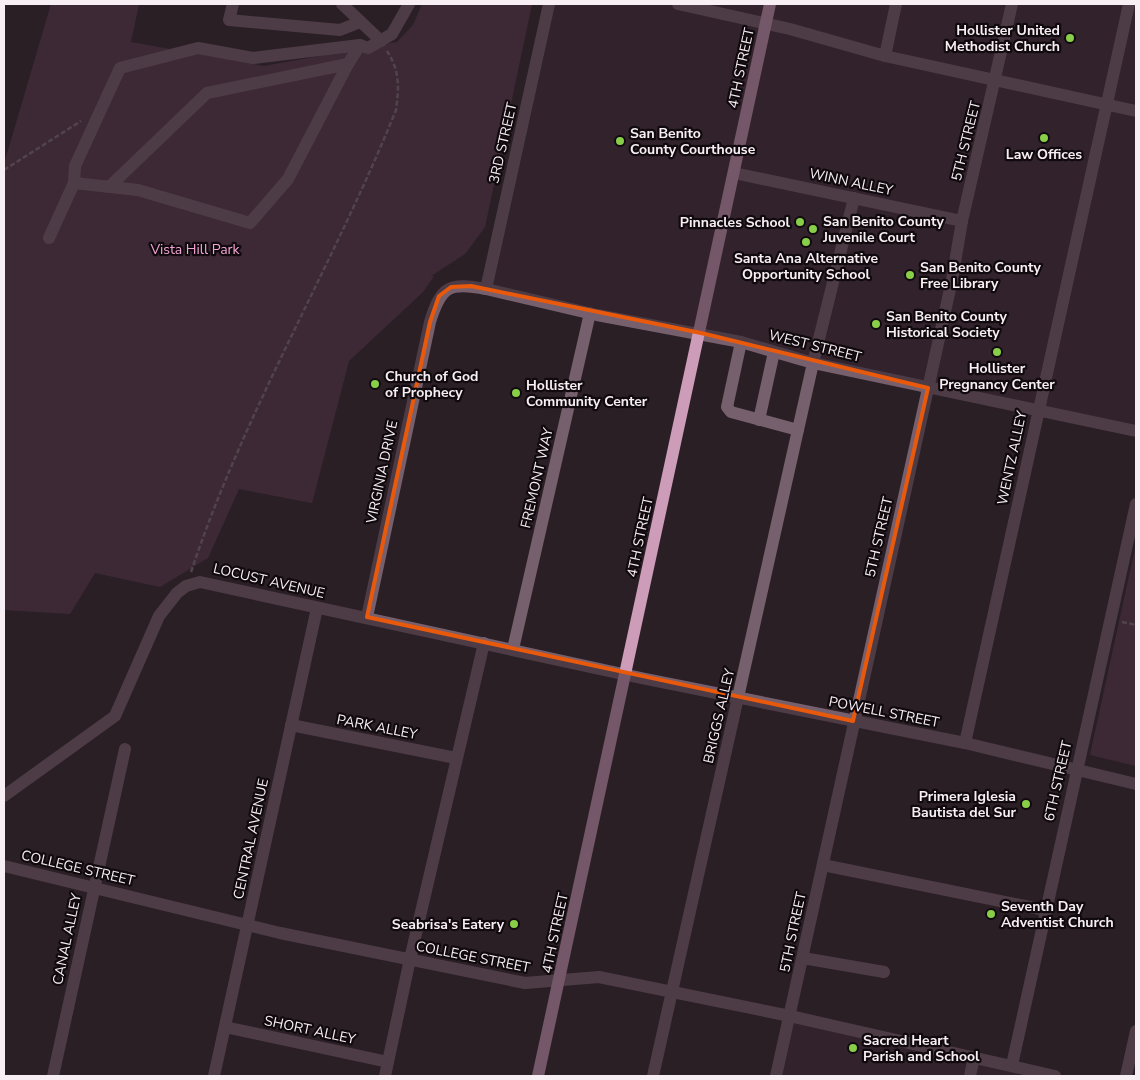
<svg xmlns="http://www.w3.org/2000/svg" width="1140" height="1080" font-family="'Nunito Sans',sans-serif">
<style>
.built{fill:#382631}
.green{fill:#533648}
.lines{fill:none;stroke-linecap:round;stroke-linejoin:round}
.path{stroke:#7d7278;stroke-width:2.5;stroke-dasharray:5 2.5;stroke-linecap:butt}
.minor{stroke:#77606d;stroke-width:12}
.major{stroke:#cc9cb8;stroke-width:12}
.marked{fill:none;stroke:#e8590c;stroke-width:4;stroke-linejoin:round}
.poi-dot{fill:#89ce48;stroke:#100a0e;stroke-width:2}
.labels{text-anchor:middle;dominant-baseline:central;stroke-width:4.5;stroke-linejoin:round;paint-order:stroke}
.poi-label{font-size:14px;font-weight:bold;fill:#f8eff4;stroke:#100a0e;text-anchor:start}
.street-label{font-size:14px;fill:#f8eff4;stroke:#100a0e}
.park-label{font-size:14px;fill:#f1a3d3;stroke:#100a0e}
</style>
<rect width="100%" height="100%" fill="#2b1f26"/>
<g class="built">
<polygon points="547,4 1136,4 1136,432 486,289"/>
<polygon points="794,1020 1045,1076 781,1076"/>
</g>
<g class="green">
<polygon points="51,4 139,4 131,42 264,66 397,42 413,25 422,4 532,4 485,227 465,254 431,276 434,276 423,292 349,361 312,503 239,489 208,558 160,587 95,573 70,614 4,610 4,164"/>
<polygon points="1136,544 1136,766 1090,755"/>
</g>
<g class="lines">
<g class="path">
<polyline points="4,170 81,121"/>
<path d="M191,572C244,412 333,266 396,110C399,87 400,71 387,51"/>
<polyline points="1122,622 1136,625"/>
</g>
<g class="minor">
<polyline points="233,4 229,20 340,30 360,22"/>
<polyline points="342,4 381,41"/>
<polyline points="678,4 790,29 885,56 1136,111"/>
<polyline points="885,56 896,4"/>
<polyline points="348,64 288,179 250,223 138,190 74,183 75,166 120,68 198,48 253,58 360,45"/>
<polyline points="734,173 962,221"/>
<polyline points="109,187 207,93 348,64 360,45 368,48 392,34 409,4"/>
<polyline points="49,238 74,183"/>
<polyline points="486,289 549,4"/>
<polyline points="741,342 727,407 731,412 798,430"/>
<polyline points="759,420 774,352"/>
<path d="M367,617L430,322C441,286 449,282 486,289L597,315L741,342L813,363L1136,431"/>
<polyline points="513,649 590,313"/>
<polyline points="291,725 456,758"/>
<polyline points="965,743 1129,4"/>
<polyline points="4,796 115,716 159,616 177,593 186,586 200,582 641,678 965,743 1136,784"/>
<polyline points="823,865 1045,910"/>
<polyline points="4,866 280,933 525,983 599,977 790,1016 1055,1076"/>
<polyline points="803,958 884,972"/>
<polyline points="225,1027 388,1062"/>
<polyline points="1012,1065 1136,504"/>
<polyline points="53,1076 125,749"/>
<polyline points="214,1076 317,608"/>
<polyline points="385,1076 410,959 484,643"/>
<polyline points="653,1076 813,363 854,198"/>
<polyline points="776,1076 952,280 962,221 1012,4"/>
<polyline points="970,1076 974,1057"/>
<polyline points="1126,1076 1136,1031"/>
</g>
<polyline class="major" points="538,1076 770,4"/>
</g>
<path d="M0 0H1140V1080H0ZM471,286L701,333L928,388L853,721L367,617L430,322L439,296L451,287Z" fill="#2b1f26" fill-opacity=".55" fill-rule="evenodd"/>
<path class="marked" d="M471,286L701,333L928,388L853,721L367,617L430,322L439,296L451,287Z"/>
<g class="poi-dot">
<circle cx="1070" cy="38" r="5"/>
<circle cx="1044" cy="138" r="5"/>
<circle cx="620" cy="141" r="5"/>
<circle cx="800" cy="222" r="5"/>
<circle cx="813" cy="229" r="5"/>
<circle cx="806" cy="242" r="5"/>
<circle cx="910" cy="275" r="5"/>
<circle cx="876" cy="324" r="5"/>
<circle cx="997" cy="352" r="5"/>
<circle cx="375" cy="384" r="5"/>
<circle cx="516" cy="393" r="5"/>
<circle cx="1026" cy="804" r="5"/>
<circle cx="991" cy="914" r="5"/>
<circle cx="514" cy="924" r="5"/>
<circle cx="853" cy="1048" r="5"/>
</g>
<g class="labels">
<g class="poi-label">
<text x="1060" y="30" text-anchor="end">Hollister United<tspan x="1060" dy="16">Methodist Church</tspan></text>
<text x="630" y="133">San Benito<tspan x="630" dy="16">County Courthouse</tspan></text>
<text x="1044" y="154" text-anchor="middle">Law Offices</text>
<text x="823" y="221">San Benito County<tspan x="823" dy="16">Juvenile Court</tspan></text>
<text x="790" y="222" text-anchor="end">Pinnacles School</text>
<text x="806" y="258" text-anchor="middle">Santa Ana Alternative<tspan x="806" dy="16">Opportunity School</tspan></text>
<text x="920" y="267">San Benito County<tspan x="920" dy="16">Free Library</tspan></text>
<text x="886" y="316">San Benito County<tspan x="886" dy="16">Historical Society</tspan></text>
<text x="997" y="368" text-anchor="middle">Hollister<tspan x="997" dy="16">Pregnancy Center</tspan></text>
<text x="385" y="376">Church of God<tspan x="385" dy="16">of Prophecy</tspan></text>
<text x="526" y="385">Hollister<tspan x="526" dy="16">Community Center</tspan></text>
<text x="1016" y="796" text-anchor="end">Primera Iglesia<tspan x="1016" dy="16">Bautista del Sur</tspan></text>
<text x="1001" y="906">Seventh Day<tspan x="1001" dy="16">Adventist Church</tspan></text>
<text x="504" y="924" text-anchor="end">Seabrisa's Eatery</text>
<text x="863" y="1040">Sacred Heart<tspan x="863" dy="16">Parish and School</tspan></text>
</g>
<g class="street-label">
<text transform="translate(741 68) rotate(-78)">4TH STREET</text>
<text transform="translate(966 141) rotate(-76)">5TH STREET</text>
<text transform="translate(503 143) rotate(-77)">3RD STREET</text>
<text transform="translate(851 182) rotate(12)">WINN ALLEY</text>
<text transform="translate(815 346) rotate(14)">WEST STREET</text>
<text transform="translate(1012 458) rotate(-78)">WENTZ ALLEY</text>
<text transform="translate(382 472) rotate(-78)">VIRGINIA DRIVE</text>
<text transform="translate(537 478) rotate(-77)">FREMONT WAY</text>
<text transform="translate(640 537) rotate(-78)">4TH STREET</text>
<text transform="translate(879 537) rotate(-77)">5TH STREET</text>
<text transform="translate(269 581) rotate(13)">LOCUST AVENUE</text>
<text transform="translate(884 712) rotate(11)">POWELL STREET</text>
<text transform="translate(719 716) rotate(-77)">BRIGGS ALLEY</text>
<text transform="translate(377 727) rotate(11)">PARK ALLEY</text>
<text transform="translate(1058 781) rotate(-77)">6TH STREET</text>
<text transform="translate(251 839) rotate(-78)">CENTRAL AVENUE</text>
<text transform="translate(78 868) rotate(13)">COLLEGE STREET</text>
<text transform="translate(793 932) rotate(-78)">5TH STREET</text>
<text transform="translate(555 933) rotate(-78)">4TH STREET</text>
<text transform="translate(67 939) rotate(-78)">CANAL ALLEY</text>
<text transform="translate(473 957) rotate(11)">COLLEGE STREET</text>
<text transform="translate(310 1030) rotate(12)">SHORT ALLEY</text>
</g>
<g class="park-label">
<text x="195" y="249">Vista Hill Park</text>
</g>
</g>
<rect width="1140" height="1080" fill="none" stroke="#f8eff4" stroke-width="10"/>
</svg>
